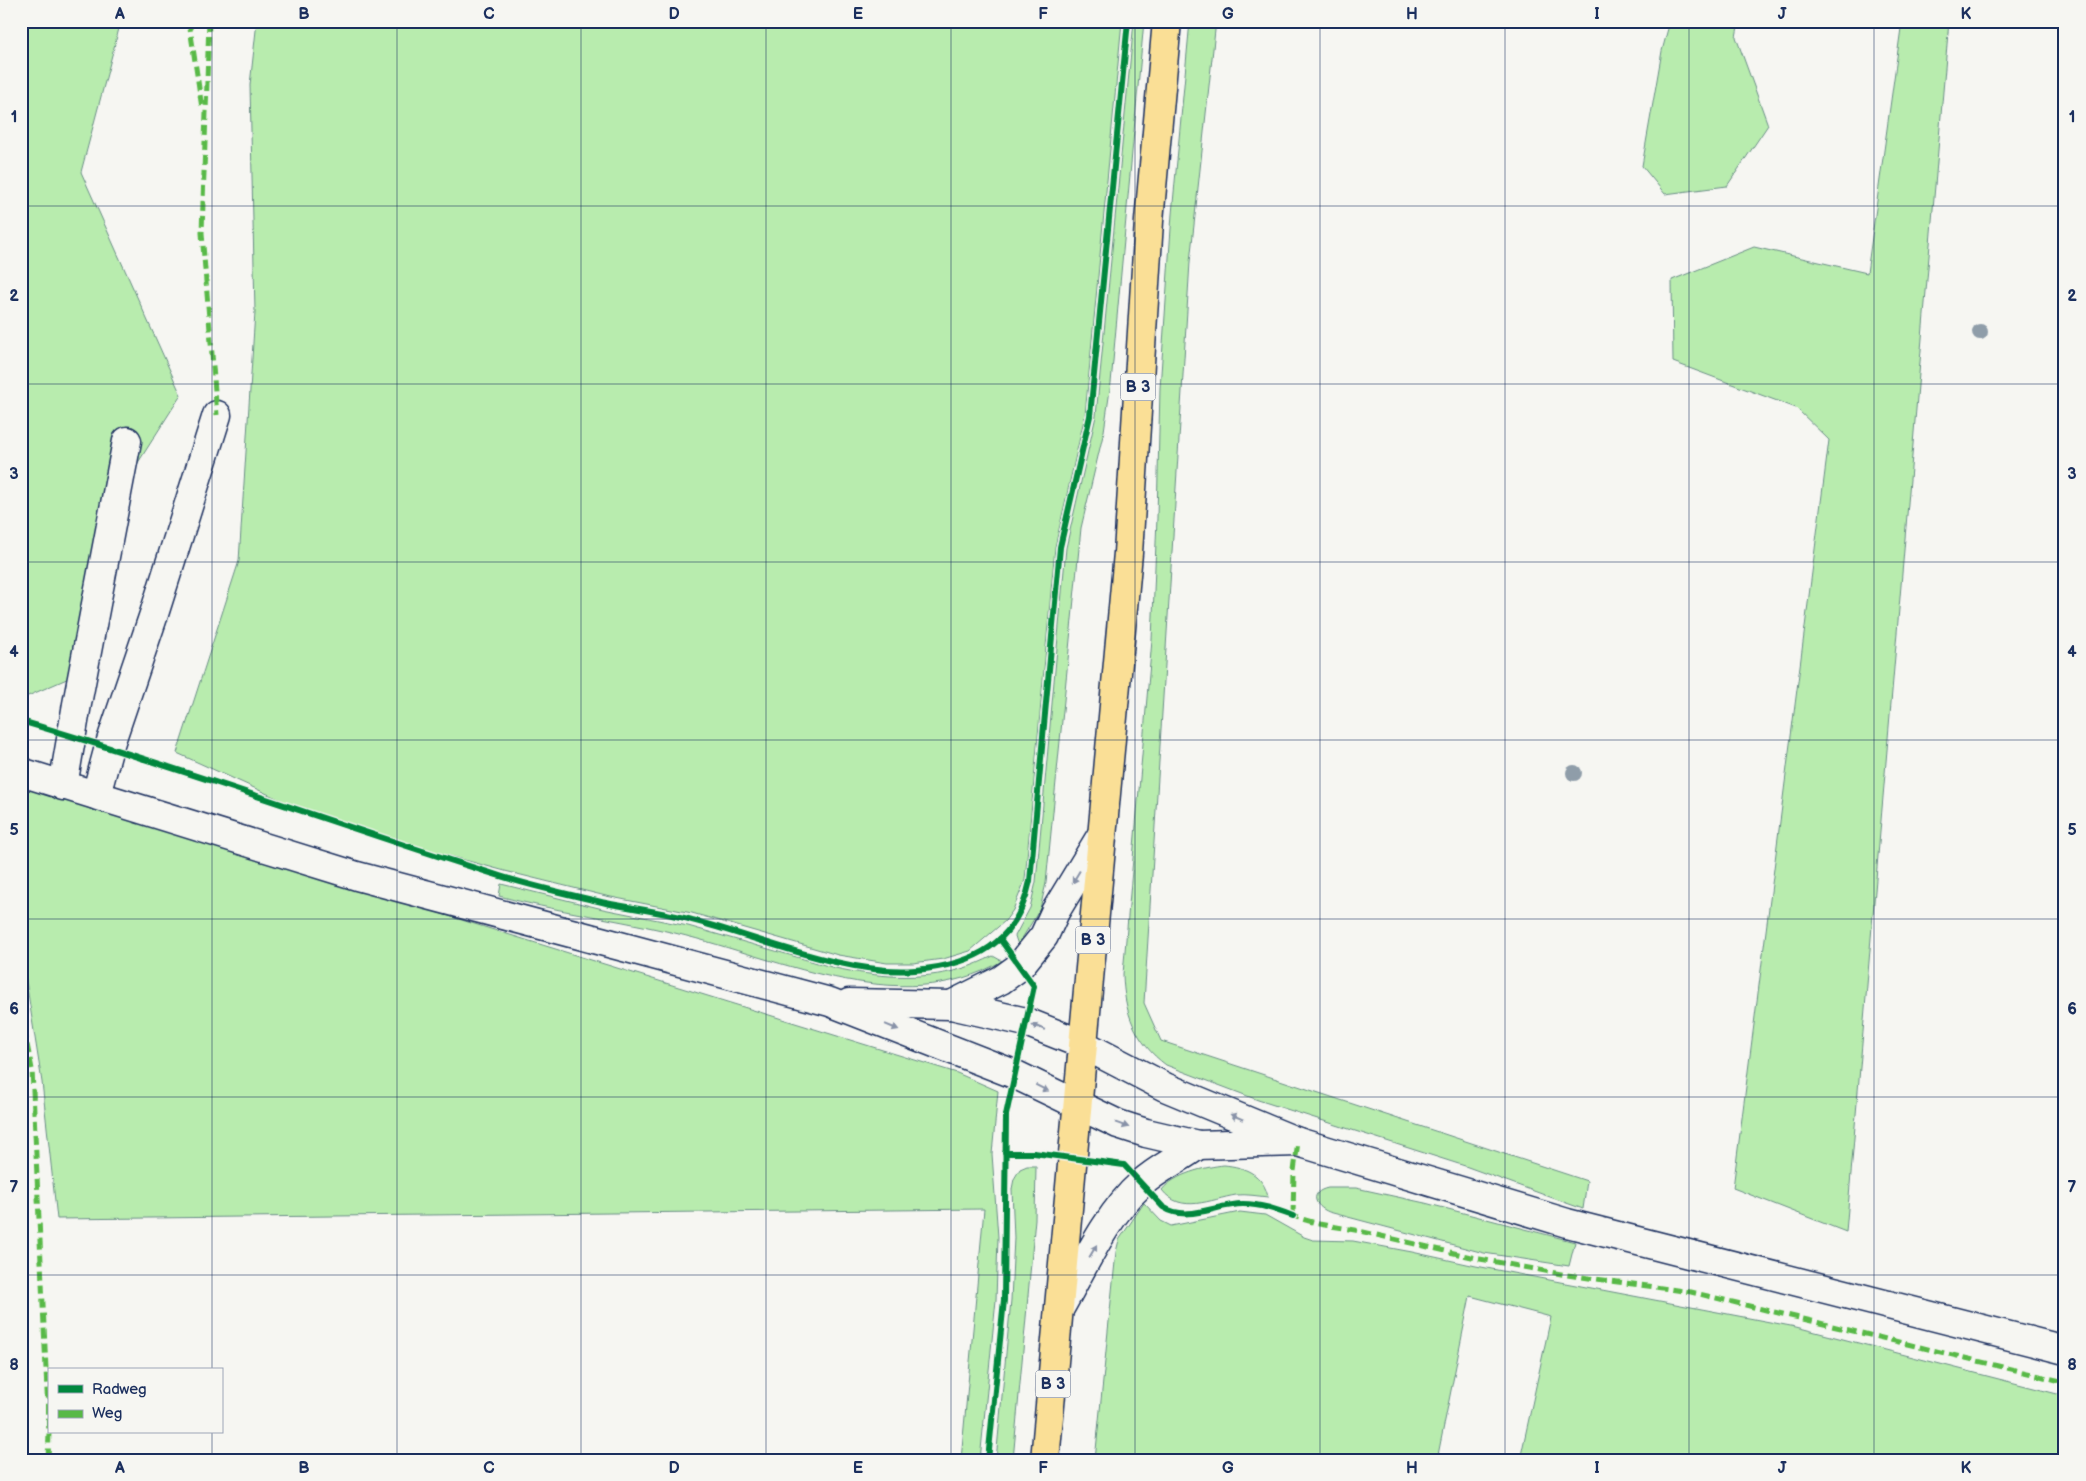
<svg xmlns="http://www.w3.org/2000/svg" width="2086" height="1481" font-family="'Balsamiq Sans',sans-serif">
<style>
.green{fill:#b8ecae;stroke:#6a8e86}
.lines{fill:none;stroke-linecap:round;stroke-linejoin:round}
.minor-casing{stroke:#1b2f5e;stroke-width:31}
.major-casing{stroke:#1b2f5e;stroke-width:31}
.minor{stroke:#f6f6f2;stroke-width:28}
.major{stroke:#fadf96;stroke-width:28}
.quiet{stroke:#58b947;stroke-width:5;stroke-dasharray:10 5;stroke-linecap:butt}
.cycleway-casing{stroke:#f6f6f2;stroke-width:9}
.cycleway{stroke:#00873e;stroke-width:6}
.tree{fill:#8f9da9}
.oneway{fill:#8892a8}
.grid{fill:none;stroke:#1b2f5e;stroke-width:1;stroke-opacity:0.55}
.labels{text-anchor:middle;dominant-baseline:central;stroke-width:5;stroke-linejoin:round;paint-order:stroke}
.shield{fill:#f6f6f2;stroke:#5d6b8a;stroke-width:1}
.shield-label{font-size:16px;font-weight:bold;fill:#1b2f5e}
.neatline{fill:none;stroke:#1b2f5e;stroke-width:2}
.grid-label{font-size:16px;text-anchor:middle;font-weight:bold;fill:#1b2f5e}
</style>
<rect width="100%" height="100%" fill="#f6f6f2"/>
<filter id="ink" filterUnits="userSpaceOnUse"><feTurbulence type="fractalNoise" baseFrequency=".02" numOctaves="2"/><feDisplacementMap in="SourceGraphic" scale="10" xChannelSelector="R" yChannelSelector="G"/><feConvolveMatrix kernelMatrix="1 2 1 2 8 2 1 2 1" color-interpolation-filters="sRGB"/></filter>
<g filter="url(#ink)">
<g class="green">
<polygon points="21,21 121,21 81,172 181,395 120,491 69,678 21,699"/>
<polygon points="257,21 1122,21 1085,415 1055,547 1025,880 1013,910 1005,921 970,951 943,959 913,963 887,963 838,955 692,913 606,896 505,871 336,825 177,753 239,561 255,312 250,85"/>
<polygon points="1134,21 1144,21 1111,383 1104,431 1081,528 1046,883 1040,909 1018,945 1015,936 1030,908 1036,882 1066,548 1096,416"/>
<path d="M1190,21H1216L1190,262L1144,1003L1161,1041L1587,1181L1583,1209L1465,1166L1258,1100L1166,1065C1135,1042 1124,1012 1123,974L1152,640L1157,518L1160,388L1172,214Z"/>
<polygon points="1670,21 1739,21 1736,37 1768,125 1727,186 1665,194 1642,166 1662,51"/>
<polygon points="1902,21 1949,21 1846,1232 1733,1188 1829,440 1796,408 1673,362 1672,280 1754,247 1867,273"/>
<polygon points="31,787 957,1073 998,1091 992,1154 998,1237 996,1300 980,1460 961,1460 984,1209 57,1219 42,1082 21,949 21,794"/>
<path d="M501,884L603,909L688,926L835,968C876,977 920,981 961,969C972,966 983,961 993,956L1002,961C899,1022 771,954 666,931C610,918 554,911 499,896Z"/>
<path d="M1224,1165C1245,1167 1263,1174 1268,1197C1257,1196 1247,1194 1236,1195C1211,1199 1181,1215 1162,1190C1174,1174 1205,1167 1224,1165Z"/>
<polygon points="1027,1166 1036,1166 1035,1219 1013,1460 996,1460 1011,1300 1014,1238 1012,1189 1014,1179 1020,1169"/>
<path d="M1328,1188H1356L1425,1203L1575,1242L1569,1266L1484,1253L1329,1212C1314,1206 1309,1192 1328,1188Z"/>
<polygon points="1144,1203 1161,1221 1171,1226 1240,1212 1265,1215 1304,1237 1313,1240 1353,1241 1412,1252 1476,1266 1796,1327 2065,1396 2065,1460 1520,1460 1551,1317 1470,1296 1437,1460 1095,1460 1116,1252 1119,1240"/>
</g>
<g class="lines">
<defs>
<g id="minor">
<polyline points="21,772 357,876 830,1002 1014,1074 1118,1124 1146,1133 1198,1145 1298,1142"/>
<polyline points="63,786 77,704 127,441"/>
<polyline points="96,795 109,747 154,614 217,415"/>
<polyline points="849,1003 951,1005 1026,1022 1084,1045 1165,1087 1298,1142 1567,1223 2065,1350"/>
<polyline points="951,1005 1001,980 1019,967 1044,936 1055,912 1101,836"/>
<path d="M1060,1308C1083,1268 1106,1215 1141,1184C1158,1168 1180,1159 1198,1145"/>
</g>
<polyline id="major" points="1045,1460 1128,553 1149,221 1167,21"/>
</defs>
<use href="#minor" class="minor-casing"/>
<use href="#major" class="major-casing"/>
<use href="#minor" class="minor"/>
<use href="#major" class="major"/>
<g class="quiet">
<polyline points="189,21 202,108"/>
<polyline points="209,21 202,233 217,415"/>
<polyline points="21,1015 32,1069 49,1433 48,1460"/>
<polyline points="1289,1215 1319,1224 1355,1230 1480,1259 1567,1275 1691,1292 2065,1382"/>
<polyline points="1293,1216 1294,1171 1298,1142"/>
</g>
<defs>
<g id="cycleway">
<path d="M21,721C183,768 340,826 500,876C535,887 571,895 606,903C635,909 664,912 692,920C758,937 848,976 915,970C975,965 1017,943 1030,881L1060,547L1090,416L1128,21"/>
<path d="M1005,1153H1034L1124,1165L1163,1207C1188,1223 1216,1204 1243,1204C1261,1204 1277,1210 1293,1216"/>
<polyline points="988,1460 1004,1300 1006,1115 1034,986 1000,939"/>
</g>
</defs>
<use href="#cycleway" class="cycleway-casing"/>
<use href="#cycleway" class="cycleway"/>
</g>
<g class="tree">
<circle cx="1980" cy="332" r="8"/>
<circle cx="1574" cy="773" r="8"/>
</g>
<defs><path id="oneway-solid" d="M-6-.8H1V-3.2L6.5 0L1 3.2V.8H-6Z" transform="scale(1.25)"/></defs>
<g class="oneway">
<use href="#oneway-solid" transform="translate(1076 877) rotate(121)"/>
<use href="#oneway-solid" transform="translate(892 1027) rotate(22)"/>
<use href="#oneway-solid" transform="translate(1038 1027) rotate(-158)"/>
<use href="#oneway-solid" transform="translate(1042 1088) rotate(26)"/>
<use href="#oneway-solid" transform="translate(1237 1117) rotate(-158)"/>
<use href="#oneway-solid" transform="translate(1122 1125) rotate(20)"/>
<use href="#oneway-solid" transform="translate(1093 1251) rotate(-60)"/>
</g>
</g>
<path class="grid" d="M212,21V1370M397,21V1460M581,21V1460M766,21V1460M951,21V1460M1135,21V1460M1320,21V1460M1505,21V1460M1689,21V1460M1874,21V1460M21,206H2065M21,384H2065M21,562H2065M21,740H2065M21,919H2065M21,1097H2065M21,1275H2065M212,1432V1460"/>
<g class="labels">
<g class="shield">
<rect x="1120.5" y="373.5" width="35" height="27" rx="4"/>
<rect x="1075.5" y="926.5" width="35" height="27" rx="4"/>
<rect x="1035.5" y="1370.5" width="35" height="27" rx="4"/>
</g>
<g class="shield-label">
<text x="1138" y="387">B 3</text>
<text x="1093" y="940">B 3</text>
<text x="1053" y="1384">B 3</text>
</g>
</g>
<rect width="2086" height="1481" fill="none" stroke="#f6f6f2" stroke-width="55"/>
<rect x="48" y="1368" width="175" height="65" fill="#f6f6f2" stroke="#9ea6b7"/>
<rect x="58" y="1385" width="25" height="8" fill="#00873e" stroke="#9ea6b7"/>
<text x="92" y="1394" font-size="15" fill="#1b2f5e">Radweg</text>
<rect x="58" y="1410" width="25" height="8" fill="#58b947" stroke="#9ea6b7"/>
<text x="92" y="1418" font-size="15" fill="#1b2f5e">Weg</text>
<rect x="28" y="28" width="2030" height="1426" class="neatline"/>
<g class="grid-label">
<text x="120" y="19">A</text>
<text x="304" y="19">B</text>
<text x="489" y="19">C</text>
<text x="674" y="19">D</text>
<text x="858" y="19">E</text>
<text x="1043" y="19">F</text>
<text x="1228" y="19">G</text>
<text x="1412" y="19">H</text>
<text x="1597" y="19">I</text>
<text x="1782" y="19">J</text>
<text x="1966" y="19">K</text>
<text x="14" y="122">1</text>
<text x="2072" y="122">1</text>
<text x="14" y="301">2</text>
<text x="2072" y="301">2</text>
<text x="14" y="479">3</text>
<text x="2072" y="479">3</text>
<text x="14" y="657">4</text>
<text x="2072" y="657">4</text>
<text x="14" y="835">5</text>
<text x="2072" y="835">5</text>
<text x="14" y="1014">6</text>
<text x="2072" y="1014">6</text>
<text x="14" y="1192">7</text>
<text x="2072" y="1192">7</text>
<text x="14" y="1370">8</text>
<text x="2072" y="1370">8</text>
<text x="120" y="1473">A</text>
<text x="304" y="1473">B</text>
<text x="489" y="1473">C</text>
<text x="674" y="1473">D</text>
<text x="858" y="1473">E</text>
<text x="1043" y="1473">F</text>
<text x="1228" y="1473">G</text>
<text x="1412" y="1473">H</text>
<text x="1597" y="1473">I</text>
<text x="1782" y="1473">J</text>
<text x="1966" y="1473">K</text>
</g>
</svg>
